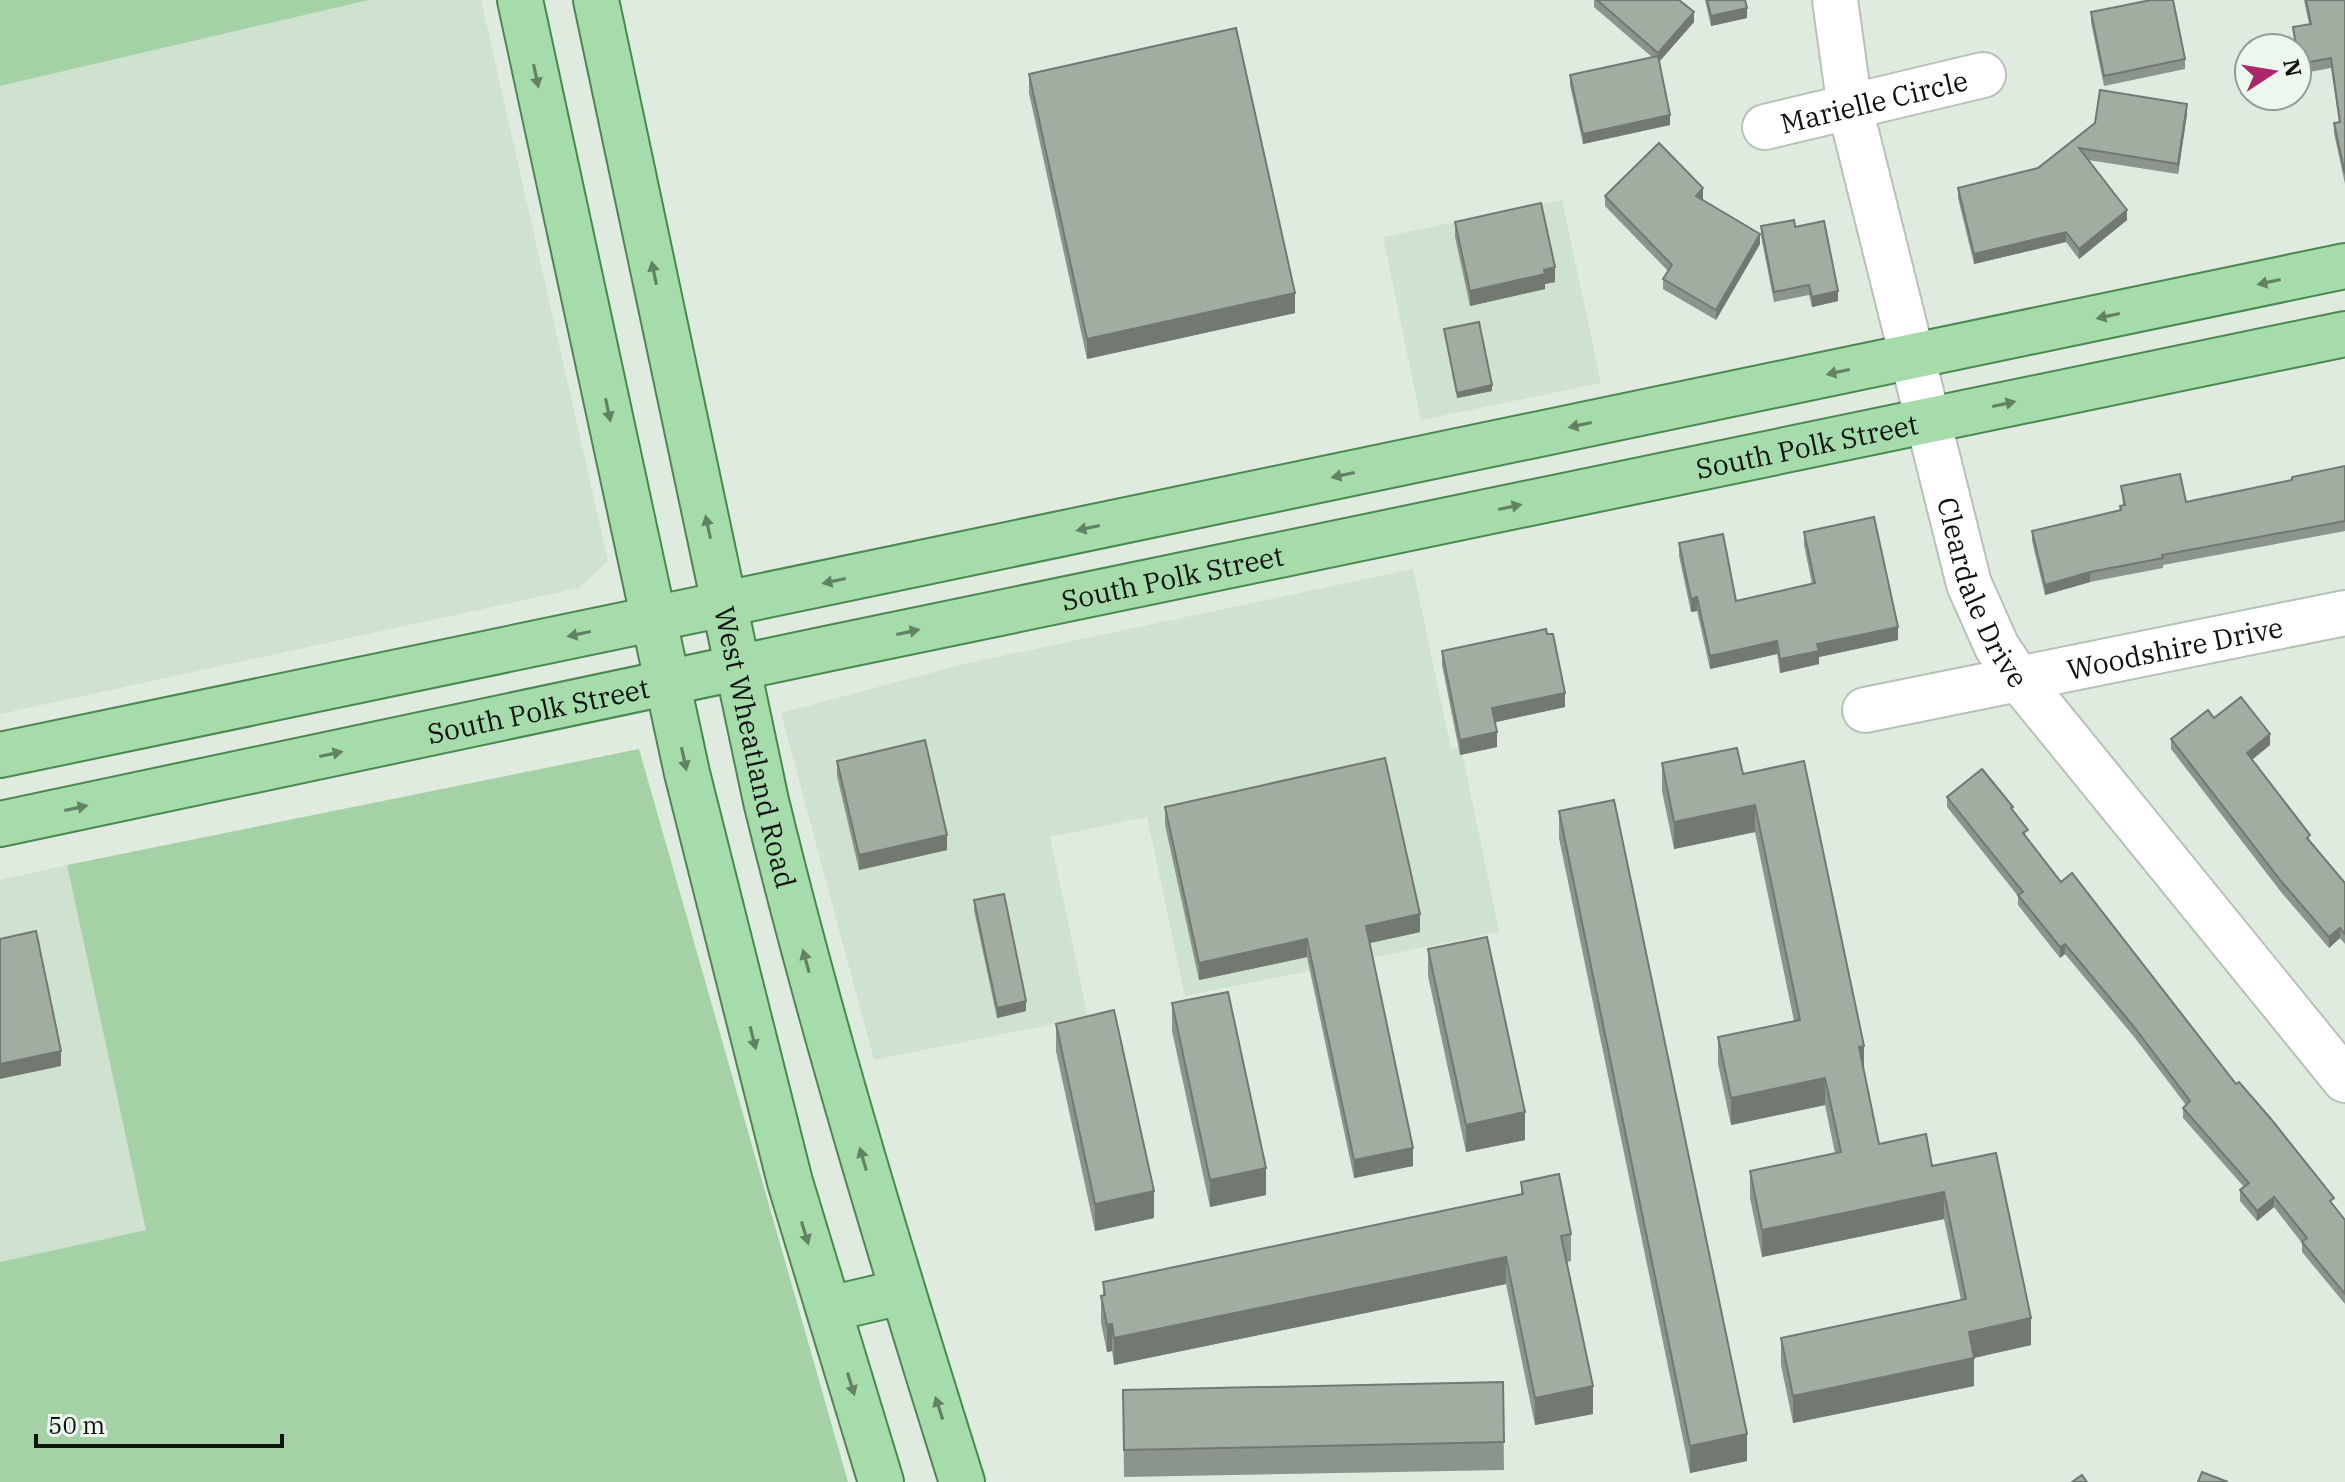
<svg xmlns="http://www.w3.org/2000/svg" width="2345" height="1482" font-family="'IBM Plex Serif',serif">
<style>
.built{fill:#cfe1cf}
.green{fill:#a4d1a5}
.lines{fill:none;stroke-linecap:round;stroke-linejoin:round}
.minor-casing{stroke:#b6c2b6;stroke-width:48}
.major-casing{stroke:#4b8750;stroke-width:48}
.minor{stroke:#fff;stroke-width:44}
.major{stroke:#a6dcab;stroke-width:44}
.wall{fill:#8b958b}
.shaded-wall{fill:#717971}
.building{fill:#a2ada2;stroke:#717971;stroke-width:2}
.oneway{fill:#628265}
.labels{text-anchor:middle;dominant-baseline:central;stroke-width:6;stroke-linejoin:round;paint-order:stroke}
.street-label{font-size:28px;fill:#101410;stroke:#ecf8ed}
</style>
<rect width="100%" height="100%" fill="#dfebdf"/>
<g class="built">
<polygon points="369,0 481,0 608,561 579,588 0,714 0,86"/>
<polygon points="1562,200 1601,383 1421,420 1383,237"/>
<polygon points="1413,569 1451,749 1461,747 1499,932 1185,996 1147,817 1050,837 1088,1017 874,1060 781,713 964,664"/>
<polygon points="67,865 146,1230 0,1262 0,880"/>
</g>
<g class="green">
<polygon points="0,0 369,0 0,86"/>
<polygon points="639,749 848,1482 0,1482 0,1262 146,1230 67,865"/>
</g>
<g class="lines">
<defs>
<g id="minor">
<path id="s1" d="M1835,0L1850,108L1969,584L1997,647L2018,678L2345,1080"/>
<path id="s2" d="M1765,127L1983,75"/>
<path id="s3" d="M1865,710L2345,613"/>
</g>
<g id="major">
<polyline points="520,0 687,773 790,1182 881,1482"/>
<path id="s4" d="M596,0L766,801C822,1030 891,1256 962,1482"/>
<polyline points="0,755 2345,266"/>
<path id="s5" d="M0,824L826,649L2345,334"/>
<polyline points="829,1309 902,1292"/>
</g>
</defs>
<use href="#minor" class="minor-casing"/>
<use href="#major" class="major-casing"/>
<use href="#minor" class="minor"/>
<use href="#major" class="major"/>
</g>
<g class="wall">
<polygon points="1594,0 1679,0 1694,22 1659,62 1670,125 1583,144 1570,85 1570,75 1652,57 1594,7"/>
<polygon points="1705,0 1745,0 1747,18 1711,26"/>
<polygon points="2304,0 2345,0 2345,184 2334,133 2334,123 2339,122 2331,68 2299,74 2297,62 2297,48 2295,48 2293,27 2309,24"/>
<polygon points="2091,12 2185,59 2185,69 2104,86 2091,22"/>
<polygon points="1029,74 1295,313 1087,359 1029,93"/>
<polygon points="2187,114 2178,174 2088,160 2127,220 2079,259 2066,242 1974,264 1958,198 1958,188 2038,168 2095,123"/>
<polygon points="1605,196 1703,199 1702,200 1760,244 1716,320 1663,289 1663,279 1668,271 1605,206"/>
<polygon points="1455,222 1555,282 1545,284 1545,289 1470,306 1455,237"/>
<polygon points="1761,226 1795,227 1838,301 1812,307 1809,295 1774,302 1761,236"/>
<polygon points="1444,329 1492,391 1457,398"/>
<polygon points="2345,466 2345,531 2163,565 2163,568 2090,582 2045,595 2032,541 2032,531 2120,511 2120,506 2123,505 2121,486 2186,502 2292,481 2292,477"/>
<polygon points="1804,532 1898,640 1819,657 1819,664 1780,673 1777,654 1710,669 1697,611 1691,612 1679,556 1679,543 1736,601 1812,584 1804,545"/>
<polygon points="1442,651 1565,707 1495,722 1497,747 1460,755 1442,665"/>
<polygon points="2214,718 2270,745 2251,760 2310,842 2345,883 2345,944 2340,938 2329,948 2281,892 2171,749 2171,739"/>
<polygon points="837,761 947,850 859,870 837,776"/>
<polygon points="1662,763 1743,774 1864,1070 1879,1144 1932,1166 2031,1345 1974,1358 1974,1386 1793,1423 1781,1365 1781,1338 1961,1300 1944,1219 1762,1257 1750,1198 1750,1171 1835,1153 1825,1105 1731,1125 1718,1064 1718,1037 1794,1021 1755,832 1674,849 1662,791"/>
<polygon points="1947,797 2013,811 2028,839 2061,882 2236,1084 2345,1220 2345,1304 2302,1252 2302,1243 2274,1207 2257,1221 2240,1201 2240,1190 2244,1187 2183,1118 2183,1108 2186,1105 2135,1038 2065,954 2060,958 2018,905 2018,896 1947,807"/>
<polygon points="1165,807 1420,932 1369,943 1413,1166 1354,1178 1307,957 1199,980 1165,825"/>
<polygon points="1559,811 1747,1461 1690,1473 1559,838"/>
<polygon points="974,900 1026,1011 997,1018 974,910"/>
<polygon points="1428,949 1525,1140 1466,1152 1428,976"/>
<polygon points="1172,1003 1266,1195 1210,1207 1172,1031"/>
<polygon points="1056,1024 1154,1218 1095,1231 1056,1051"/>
<polygon points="1521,1182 1571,1234 1571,1261 1567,1262 1593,1414 1535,1425 1506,1284 1114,1365 1112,1351 1107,1352 1101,1323 1101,1296 1103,1295 1103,1282 1521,1195"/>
<polygon points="1503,1382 1504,1470 1124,1477 1123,1390"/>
</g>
<g class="shaded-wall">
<polygon points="1747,8 1747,18 1711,26 1711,16"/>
<polygon points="1694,12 1694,22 1658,63 1658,53"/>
<polygon points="2187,104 2187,114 2178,174 2178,164"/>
<polygon points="1670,115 1670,125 1583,144 1583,134"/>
<polygon points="1703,188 1703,199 1696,206 1696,196"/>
<polygon points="2127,210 2127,220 2079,259 2079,249"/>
<polygon points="2066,232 2066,242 1974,264 1974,254"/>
<polygon points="1760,234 1760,244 1716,320 1716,310"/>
<polygon points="1555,267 1555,282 1545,284 1545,289 1470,306 1470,291"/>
<polygon points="1838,291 1838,301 1812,307 1812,297"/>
<polygon points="1295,293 1295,313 1087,359 1087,339"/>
<polygon points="1492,385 1492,391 1457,398 1457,393"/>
<polygon points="2090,572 2090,582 2045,595 2045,585"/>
<polygon points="1697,597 1697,611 1691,612 1691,599"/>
<polygon points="1898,627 1898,640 1819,657 1819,664 1780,673 1780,659 1817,644"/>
<polygon points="1777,641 1777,654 1710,669 1710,656"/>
<polygon points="1565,693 1565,707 1492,723 1492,708"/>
<polygon points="1497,732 1497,747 1460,755 1460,740"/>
<polygon points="2270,734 2270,745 2247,764 2247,753"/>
<polygon points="1755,805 1755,832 1674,849 1674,822"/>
<polygon points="947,835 947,850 859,870 859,855"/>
<polygon points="1420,914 1420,932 1366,944 1366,926"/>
<polygon points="2340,928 2340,938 2329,948 2329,937"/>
<polygon points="1307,939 1307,957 1199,980 1199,963"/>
<polygon points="2065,944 2065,954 2060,958 2060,947"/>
<polygon points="1026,1001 1026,1011 997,1018 997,1008"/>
<polygon points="1864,1046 1864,1074 1859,1047"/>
<polygon points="61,1051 61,1066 0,1079 0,1064"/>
<polygon points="1825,1078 1825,1105 1731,1125 1731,1098"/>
<polygon points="1525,1112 1525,1140 1466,1152 1466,1125"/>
<polygon points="1413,1148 1413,1166 1354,1178 1354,1160"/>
<polygon points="1266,1168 1266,1195 1210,1207 1210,1180"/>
<polygon points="1154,1191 1154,1218 1095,1231 1095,1204"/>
<polygon points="1944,1192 1944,1219 1762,1257 1762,1230"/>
<polygon points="2274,1197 2274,1207 2257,1221 2257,1211"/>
<polygon points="1506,1257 1506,1284 1114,1365 1114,1338"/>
<polygon points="2031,1318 2031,1345 1969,1359 1969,1332"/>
<polygon points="1112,1324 1112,1351 1107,1352 1107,1325"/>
<polygon points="1974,1358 1974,1386 1793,1423 1793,1396"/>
<polygon points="1593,1386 1593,1414 1535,1425 1535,1398"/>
<polygon points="1747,1434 1747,1461 1690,1473 1690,1446"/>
</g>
<g class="building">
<polygon points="1597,0 1679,0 1694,12 1658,53"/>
<polygon points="1707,0 1745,0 1747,8 1711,16"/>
<polygon points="2151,0 2173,0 2185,59 2104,76 2091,12"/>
<polygon points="2306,0 2345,0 2345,174 2334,123 2340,122 2331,58 2299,64 2293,27 2311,24"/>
<polygon points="1236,28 1295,293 1087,339 1029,74"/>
<polygon points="1658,56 1670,115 1583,134 1570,75"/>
<polygon points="2100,90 2187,104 2178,164 2079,148 2127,210 2079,249 2066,232 1974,254 1958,188 2038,168 2095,123"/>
<polygon points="1659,143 1703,188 1696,196 1760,234 1716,310 1663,279 1672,265 1605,196"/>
<polygon points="1541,203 1555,267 1544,270 1545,274 1470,291 1455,222"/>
<polygon points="1794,220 1795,227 1824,221 1838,291 1812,297 1809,285 1774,292 1761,226"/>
<polygon points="1479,322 1492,385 1457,393 1444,329"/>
<polygon points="2345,466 2345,521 2162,555 2163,558 2090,572 2045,585 2032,531 2121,510 2120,506 2125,505 2121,486 2180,474 2186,502 2292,480 2292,477"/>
<polygon points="1874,517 1898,627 1817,644 1819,651 1780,659 1777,641 1710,656 1697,597 1691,599 1679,543 1723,534 1736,601 1815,583 1804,532"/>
<polygon points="1546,629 1547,634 1553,634 1565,693 1492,708 1497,732 1460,740 1442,651"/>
<polygon points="2241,697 2270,734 2247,753 2310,835 2307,838 2345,883 2345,934 2340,928 2329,937 2281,881 2171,739 2208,710 2214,718"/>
<polygon points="925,740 947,835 859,855 837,761"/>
<polygon points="1737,748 1743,774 1804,761 1864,1046 1859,1047 1879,1144 1926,1134 1932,1166 1996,1153 2031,1318 1969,1332 1974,1358 1793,1396 1781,1338 1966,1299 1944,1192 1762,1230 1750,1171 1841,1152 1825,1078 1731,1098 1718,1037 1800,1020 1755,805 1674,822 1662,763"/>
<polygon points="1385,758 1420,914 1366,926 1413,1148 1354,1160 1307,939 1199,963 1165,807"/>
<polygon points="1982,769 2013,807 2011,808 2028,830 2023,833 2061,882 2072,873 2236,1084 2239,1082 2271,1119 2334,1198 2330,1201 2345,1220 2345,1294 2302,1242 2307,1238 2274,1197 2257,1211 2240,1190 2249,1183 2183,1108 2190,1101 2135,1028 2065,944 2060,947 2018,895 2023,892 1947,797"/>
<polygon points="1614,800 1747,1434 1690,1446 1559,811"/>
<polygon points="1004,894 1026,1001 997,1008 974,900"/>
<polygon points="36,931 61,1051 0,1064 0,939"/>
<polygon points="1487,937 1525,1112 1466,1125 1428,949"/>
<polygon points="1228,992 1266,1168 1210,1180 1172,1003"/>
<polygon points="1114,1010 1154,1191 1095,1204 1056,1024"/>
<polygon points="1559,1174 1571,1234 1561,1236 1593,1386 1535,1398 1506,1257 1114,1338 1112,1324 1107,1325 1101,1296 1105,1295 1103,1282 1523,1194 1521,1182"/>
<polygon points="1503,1382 1504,1442 1124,1450 1123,1390"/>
<polygon points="2202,1472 2228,1482 2198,1482"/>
<polygon points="2082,1475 2087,1482 2072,1482"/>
</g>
<defs><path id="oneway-solid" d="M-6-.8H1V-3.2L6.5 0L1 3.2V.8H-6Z" transform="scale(2)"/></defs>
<g class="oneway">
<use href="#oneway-solid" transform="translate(536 76) rotate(78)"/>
<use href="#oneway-solid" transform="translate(654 273) rotate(-102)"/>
<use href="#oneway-solid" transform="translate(2269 282) rotate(168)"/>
<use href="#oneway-solid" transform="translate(2108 316) rotate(168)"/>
<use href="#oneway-solid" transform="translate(1838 372) rotate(168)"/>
<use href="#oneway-solid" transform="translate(2004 404) rotate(-12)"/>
<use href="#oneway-solid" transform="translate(608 410) rotate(78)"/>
<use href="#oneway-solid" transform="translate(1580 425) rotate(168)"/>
<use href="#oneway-solid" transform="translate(1343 475) rotate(168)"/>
<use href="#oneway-solid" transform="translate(1510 507) rotate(-12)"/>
<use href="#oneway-solid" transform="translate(708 527) rotate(-102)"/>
<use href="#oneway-solid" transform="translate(1088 528) rotate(168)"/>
<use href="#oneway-solid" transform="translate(834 581) rotate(168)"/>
<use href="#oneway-solid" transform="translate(908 632) rotate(-12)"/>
<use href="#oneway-solid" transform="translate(579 634) rotate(168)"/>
<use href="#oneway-solid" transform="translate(331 754) rotate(-12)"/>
<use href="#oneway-solid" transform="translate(684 759) rotate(78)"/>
<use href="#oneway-solid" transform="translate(76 808) rotate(-12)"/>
<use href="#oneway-solid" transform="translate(806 961) rotate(-105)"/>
<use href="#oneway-solid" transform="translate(753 1038) rotate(76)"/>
<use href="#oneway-solid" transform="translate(863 1159) rotate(-106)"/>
<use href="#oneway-solid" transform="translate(805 1233) rotate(73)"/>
<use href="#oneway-solid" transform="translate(851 1384) rotate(73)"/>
<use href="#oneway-solid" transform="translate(939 1408) rotate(-108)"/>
</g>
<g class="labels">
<g class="street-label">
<text stroke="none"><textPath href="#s2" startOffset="112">Marielle Circle</textPath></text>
<text stroke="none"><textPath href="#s5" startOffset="1846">South Polk Street</textPath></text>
<text stroke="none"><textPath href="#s5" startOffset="1198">South Polk Street</textPath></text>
<text stroke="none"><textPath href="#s1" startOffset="612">Cleardale Drive</textPath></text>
<text stroke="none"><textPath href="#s3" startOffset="316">Woodshire Drive</textPath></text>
<text stroke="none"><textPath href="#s5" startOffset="550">South Polk Street</textPath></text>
<text stroke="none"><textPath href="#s4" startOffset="764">West Wheatland Road</textPath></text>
</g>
</g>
<g transform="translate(2273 72) rotate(78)"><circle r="38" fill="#ecf8ed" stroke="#949d95" stroke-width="2"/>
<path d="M0-6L14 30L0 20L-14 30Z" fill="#ae266a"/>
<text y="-12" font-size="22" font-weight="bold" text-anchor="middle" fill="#101410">N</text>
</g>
<path d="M36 1434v12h246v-12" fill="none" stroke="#101410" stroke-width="4"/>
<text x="48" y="1434" font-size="24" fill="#101410" stroke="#ecf8ed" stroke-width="6" paint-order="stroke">50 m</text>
</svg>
